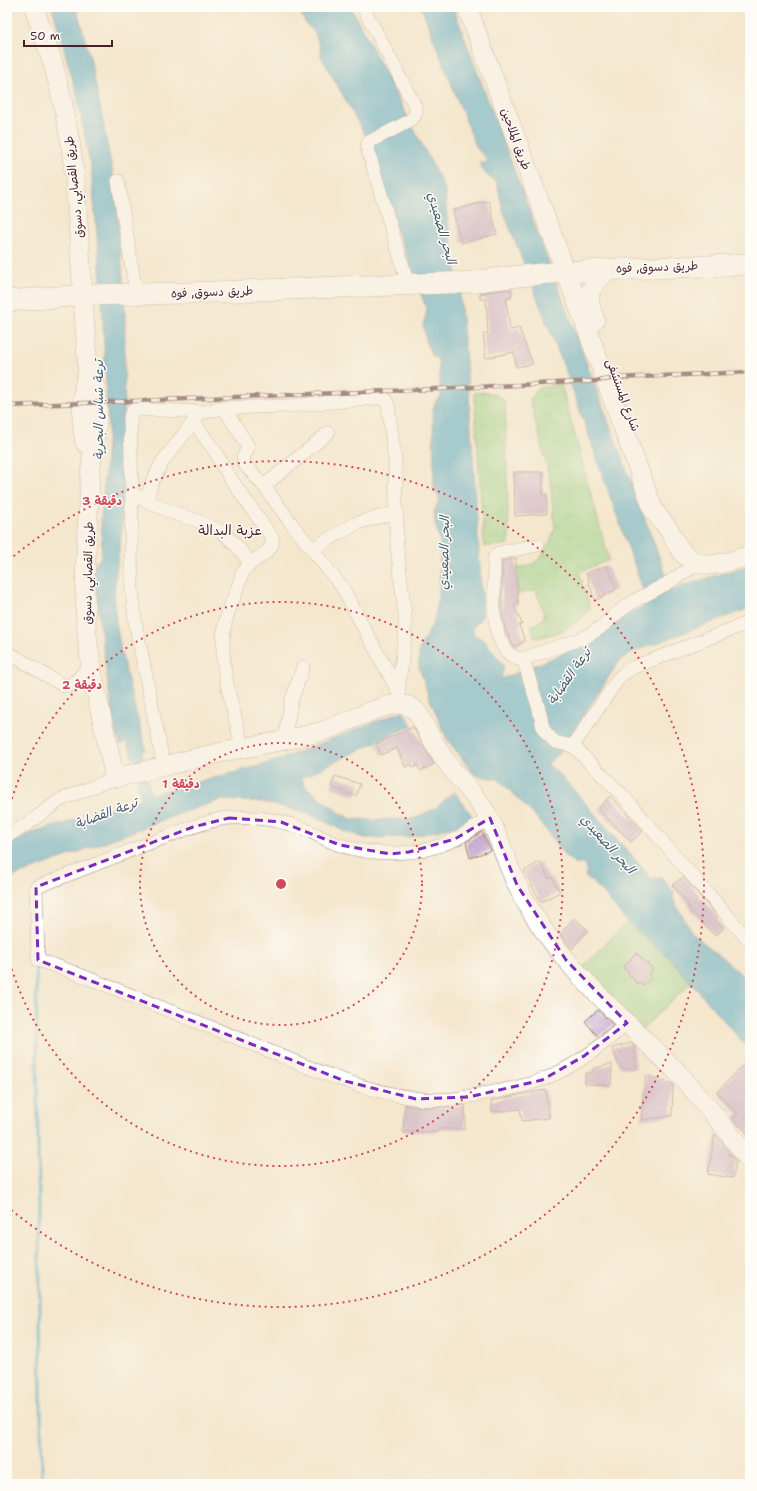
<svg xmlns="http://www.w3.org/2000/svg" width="757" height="1491" font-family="'Shantell Sans','Playpen Sans Arabic',sans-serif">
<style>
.grass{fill:url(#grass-tufts);stroke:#6e785a}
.garden{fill:#93d288;stroke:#6e785a}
.water{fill:#4ba6c9;stroke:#4a627a}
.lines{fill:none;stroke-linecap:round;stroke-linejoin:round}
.stream{stroke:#4ba6c9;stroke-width:3.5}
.building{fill:url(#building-back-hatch)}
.street-casing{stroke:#9f837c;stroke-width:14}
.secondary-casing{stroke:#9f837c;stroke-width:20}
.primary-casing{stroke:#9f837c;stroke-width:22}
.street{stroke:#fff;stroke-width:13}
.secondary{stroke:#fff;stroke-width:19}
.primary{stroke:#fff;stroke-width:21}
.rail-casing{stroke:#4a1f2b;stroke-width:4.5}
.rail{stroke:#fdfcf7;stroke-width:3;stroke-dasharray:9;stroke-linecap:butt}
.marked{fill:none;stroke:#7b2cbf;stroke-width:3;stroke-dasharray:8 5;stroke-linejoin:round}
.ring{fill:none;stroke:#d1495b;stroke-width:2;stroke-dasharray:2 4}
.labels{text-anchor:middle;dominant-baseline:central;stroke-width:3;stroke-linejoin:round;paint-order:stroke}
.street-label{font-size:12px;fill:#4a1f2b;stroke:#fdfcf7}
.water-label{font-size:13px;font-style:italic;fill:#4a5c72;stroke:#fdfcf7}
.quarter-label{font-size:14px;fill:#4a1f2b;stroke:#fdfcf7}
.centre{fill:#d1495b;stroke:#fdfcf7;stroke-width:2}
.ring-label{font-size:12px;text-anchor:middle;font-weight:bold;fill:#d1495b;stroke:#fdfcf7;stroke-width:3;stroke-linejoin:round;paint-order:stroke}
</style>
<defs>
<pattern id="grass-tufts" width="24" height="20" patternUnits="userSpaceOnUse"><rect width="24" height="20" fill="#93d288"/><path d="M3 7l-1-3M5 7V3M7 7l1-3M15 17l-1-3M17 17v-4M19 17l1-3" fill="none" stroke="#80b476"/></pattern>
<pattern id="building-back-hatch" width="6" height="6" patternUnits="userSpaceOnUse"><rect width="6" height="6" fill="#c3a0ce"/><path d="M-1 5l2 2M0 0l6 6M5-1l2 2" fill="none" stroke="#a082a7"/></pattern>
</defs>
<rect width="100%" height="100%" fill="#fdfcf7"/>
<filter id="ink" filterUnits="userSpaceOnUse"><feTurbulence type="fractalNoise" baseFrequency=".025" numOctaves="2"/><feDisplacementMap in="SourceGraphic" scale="8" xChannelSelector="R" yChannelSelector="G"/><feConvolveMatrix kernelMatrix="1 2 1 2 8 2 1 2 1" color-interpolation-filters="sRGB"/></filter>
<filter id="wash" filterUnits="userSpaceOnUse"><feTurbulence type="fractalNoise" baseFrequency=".012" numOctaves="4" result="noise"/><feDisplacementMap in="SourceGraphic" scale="16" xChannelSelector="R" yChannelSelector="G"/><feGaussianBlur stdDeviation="0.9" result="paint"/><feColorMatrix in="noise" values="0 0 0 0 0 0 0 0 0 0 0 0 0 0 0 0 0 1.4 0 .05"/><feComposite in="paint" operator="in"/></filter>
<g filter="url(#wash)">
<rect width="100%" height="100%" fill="#f4e7ce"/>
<g class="grass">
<path d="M561,384L609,560L579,572L590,607C579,626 556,635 535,638L531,626L542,620L544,614L536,590L518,594L516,569L533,564L541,557L549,544L555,529L550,479L530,400L538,388Z"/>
<polygon points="484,392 497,395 505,401 509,544 484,547 474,393"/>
</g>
<polygon class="garden" points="627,922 669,957 692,982 642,1029 583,967"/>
<g class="water">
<polygon points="52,7 76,7 90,57 115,184 125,303 124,484 121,538 115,580 114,602 116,622 122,657 146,750 142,751 151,795 273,762 403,711 412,725 301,778 306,787 341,814 352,819 377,820 415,818 436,808 454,791 475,820 458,826 409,837 365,838 343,831 308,813 262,802 222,800 190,810 7,879 7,841 141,799 134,761 126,741 121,745 116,733 109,693 93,570 95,564 102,556 101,522 108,429 101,280 91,168 77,95"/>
<path d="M297,7H351L445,189L447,216L460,295L469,395L483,615L473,628L474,635L485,641L504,666L501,679L560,655L618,620L648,604L571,385L503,210L497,182C488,177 481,172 480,161L486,164L487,159L477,149L421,7H453L672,591L685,585L750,565V608L630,653L620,660L558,754L548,764L563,778L648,874L651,879L661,877L674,893L673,899L692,933L725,960L750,982V1051L669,957L627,922L604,894L591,880L586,878L585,876L587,871L585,864H576L566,857L537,818L498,779L484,777L474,774L447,739L430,700L419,667V650L433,623L439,597L440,542L435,524L434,512L439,500V495L436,493L434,490L433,409L436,401L441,396L438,359L432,356L427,345L423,325L427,311L405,250L388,212L375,153L321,56L320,47L315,33L307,25Z"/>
</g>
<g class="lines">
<polyline class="stream" points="36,963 42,1484"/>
</g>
<g id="blocks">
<g class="building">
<polygon points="489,201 497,234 461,243 453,210"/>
<polygon points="512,289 511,298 506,298 510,330 519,328 533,364 516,367 514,352 486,358 483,334 488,333 486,299 480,299 480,293"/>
<polygon points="514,472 543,472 543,494 547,494 547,514 515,516"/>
<polygon points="516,558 518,605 514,605 522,624 519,625 525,641 514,647 507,632 506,632 502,613 502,561"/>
<polygon points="607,565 616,589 595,601 586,573"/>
<polygon points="413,727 434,764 420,771 418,765 413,768 411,764 405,767 397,748 381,755 376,744"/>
<polygon points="335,776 360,784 356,796 331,787"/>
<polygon points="610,796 643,831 631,842 598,809"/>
<polygon points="482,832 491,850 470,858 466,842"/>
<polygon points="540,862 549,879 552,877 560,892 541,902 524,871"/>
<polygon points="683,877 718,917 716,920 724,928 715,936 688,907 689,905 672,885"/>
<polygon points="574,918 588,930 572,949 560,934"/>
<polygon points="636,953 653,969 648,974 652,977 643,986 639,982 638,984 628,974 629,973 623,968"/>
<polygon points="598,1010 613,1025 598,1037 585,1021"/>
<polygon points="631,1043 634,1046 636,1069 620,1068 612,1048"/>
<polygon points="612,1064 611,1085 585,1084 586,1073 593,1072 594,1068"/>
<polygon points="744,1064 750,1070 750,1136 733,1118 738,1114 717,1092"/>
<polygon points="646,1075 673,1084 672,1116 641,1120"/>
<polygon points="546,1090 549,1118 522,1121 520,1109 492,1112 491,1101 528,1093"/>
<polygon points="405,1105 431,1108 465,1105 465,1129 438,1129 438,1132 403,1132"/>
<polygon points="715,1134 729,1152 729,1155 732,1155 736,1161 733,1178 708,1174"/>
</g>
</g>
</g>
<g filter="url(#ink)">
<use href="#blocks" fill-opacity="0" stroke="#9f837c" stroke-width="1"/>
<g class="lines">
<defs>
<g id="street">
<path d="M363,7L415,106C416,109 417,112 415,115C412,122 379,136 371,141L368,143L367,147L408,284"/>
<polyline points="118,181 136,293"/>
<polyline points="224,408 248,446 248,448 243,458 245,465 264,486 291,523 342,587 399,693"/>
<path d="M193,421L216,453L228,475L273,539C273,555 250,559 243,572C240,578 239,586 236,592C232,603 227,613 225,624C217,667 234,707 242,748"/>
<polyline points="264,486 328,433"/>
<polyline points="132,494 166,510 198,521 222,532 234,543 251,563"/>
<polyline points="146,501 152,482 163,461 198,416"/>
<polyline points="538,545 498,553 494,558 494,614 498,635 505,650 511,655 517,659 523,659 586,637 600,628 621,610 636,600 666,584 699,563"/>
<polyline points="312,549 357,523 397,512"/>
<polyline points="7,652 64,686 68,686 76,681 91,664"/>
<polyline points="523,659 539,709 543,728 546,733 555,742 573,746 624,797 750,942"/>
<polyline points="284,742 291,702 303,667"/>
<polyline points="573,746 618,679 625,672 634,667 750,622"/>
<polyline points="164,767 135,621 132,590 131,553 132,494 130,417 133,411 136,409 203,412 224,408 286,406 378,398 385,399 388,405 395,461 397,546 405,615 405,635 398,691"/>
<path d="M490,818C478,825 467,833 456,839C421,856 377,857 340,845C327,841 315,833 302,828C279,820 254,816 230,818C210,819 182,831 163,838C121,854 79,871 36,887L38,960L62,968C124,992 185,1017 247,1042C301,1064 356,1090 414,1098C436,1102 460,1099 481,1094C501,1091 522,1087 541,1080C572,1069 603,1045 627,1023"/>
<polyline points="7,836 26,825 60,800 115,778"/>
</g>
<g id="secondary">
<path d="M34,7L54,67L63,104L70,141L75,178L88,372C81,389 81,424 85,443"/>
<path d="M467,7L586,326L653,509C657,516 663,522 668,528C672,535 675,542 679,548C697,575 726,563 750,555"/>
<path d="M595,320C584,292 589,290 609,269"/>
<path d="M88,372C107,398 92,447 90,476C88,528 82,582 87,634C92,683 105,730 115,778C149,770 183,761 218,753C254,745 290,741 326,730C345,724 386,700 405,705C418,708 421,719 427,730C435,745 444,761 456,774C468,789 482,803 490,820C501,841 507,864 517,885C552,959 620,1015 677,1072C703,1100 727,1130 750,1161"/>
</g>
<path id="primary" d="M7,301L84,295L187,293L472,282C564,268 657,269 750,264"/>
</defs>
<use href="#street" class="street-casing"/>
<use href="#secondary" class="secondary-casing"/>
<use href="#primary" class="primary-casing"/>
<use href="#street" class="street"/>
<use href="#secondary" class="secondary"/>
<use href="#primary" class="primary"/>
<defs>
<polyline id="rail" points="7,406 437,389 596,381 617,378 750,372"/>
</defs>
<use href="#rail" class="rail-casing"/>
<use href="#rail" class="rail"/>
</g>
</g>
<path d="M0 0H757V1491H0ZM229,818L281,822L340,845L390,854L409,852L455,839L490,818L517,885L566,960L627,1023L584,1056L542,1080L469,1097L416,1099L345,1081L38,960L36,887L193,827Z" fill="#f4e7ce" fill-opacity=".55" fill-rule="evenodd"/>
<path class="marked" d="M229,818L281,822L340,845L390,854L409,852L455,839L490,818L517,885L566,960L627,1023L584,1056L542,1080L469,1097L416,1099L345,1081L38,960L36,887L193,827Z"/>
<g class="ring">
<circle cx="281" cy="884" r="141"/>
<path d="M7 816A282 282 0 1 1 7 952"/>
<path d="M9 560A423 423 0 1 1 9 1208"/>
</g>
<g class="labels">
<g class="street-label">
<text transform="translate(516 139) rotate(70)">طريق الملاحين</text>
<text transform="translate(74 187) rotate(-96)">طريق القصابي, دسوق</text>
<text transform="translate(657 267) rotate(-2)">طريق دسوق, فوه</text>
<text transform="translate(212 292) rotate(-2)">طريق دسوق, فوه</text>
<text transform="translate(623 395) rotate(70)">شارع المستشفى</text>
<text transform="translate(88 573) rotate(-89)">طريق القصابي, دسوق</text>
</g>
<g class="water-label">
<text transform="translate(442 228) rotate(74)">البحر الصعيدي</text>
<text transform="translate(98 410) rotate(-90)">ترعة شباس البحرية</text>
<text transform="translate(444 553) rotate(-89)">البحر الصعيدي</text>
<text transform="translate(569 676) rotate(-55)">ترعة القضابة</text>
<text transform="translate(106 813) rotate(-20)">ترعة القضابة</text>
<text transform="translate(608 844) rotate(48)">البحر الصعيدي</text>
</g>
<g class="quarter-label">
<text x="230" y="530">عزبة البدالة</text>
</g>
</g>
<circle cx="281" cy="884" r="6" class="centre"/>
<g class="ring-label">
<text x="102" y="505">3 دقيقة</text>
<text x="82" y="689">2 دقيقة</text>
<text x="181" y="788">1 دقيقة</text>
</g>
<rect width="757" height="1491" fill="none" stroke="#fdfcf7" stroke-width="24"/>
<path d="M24 40v6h88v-6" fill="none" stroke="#4a1f2b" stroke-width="2"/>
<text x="30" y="40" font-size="12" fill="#4a1f2b" stroke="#fdfcf7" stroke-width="3" paint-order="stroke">50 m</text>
</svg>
